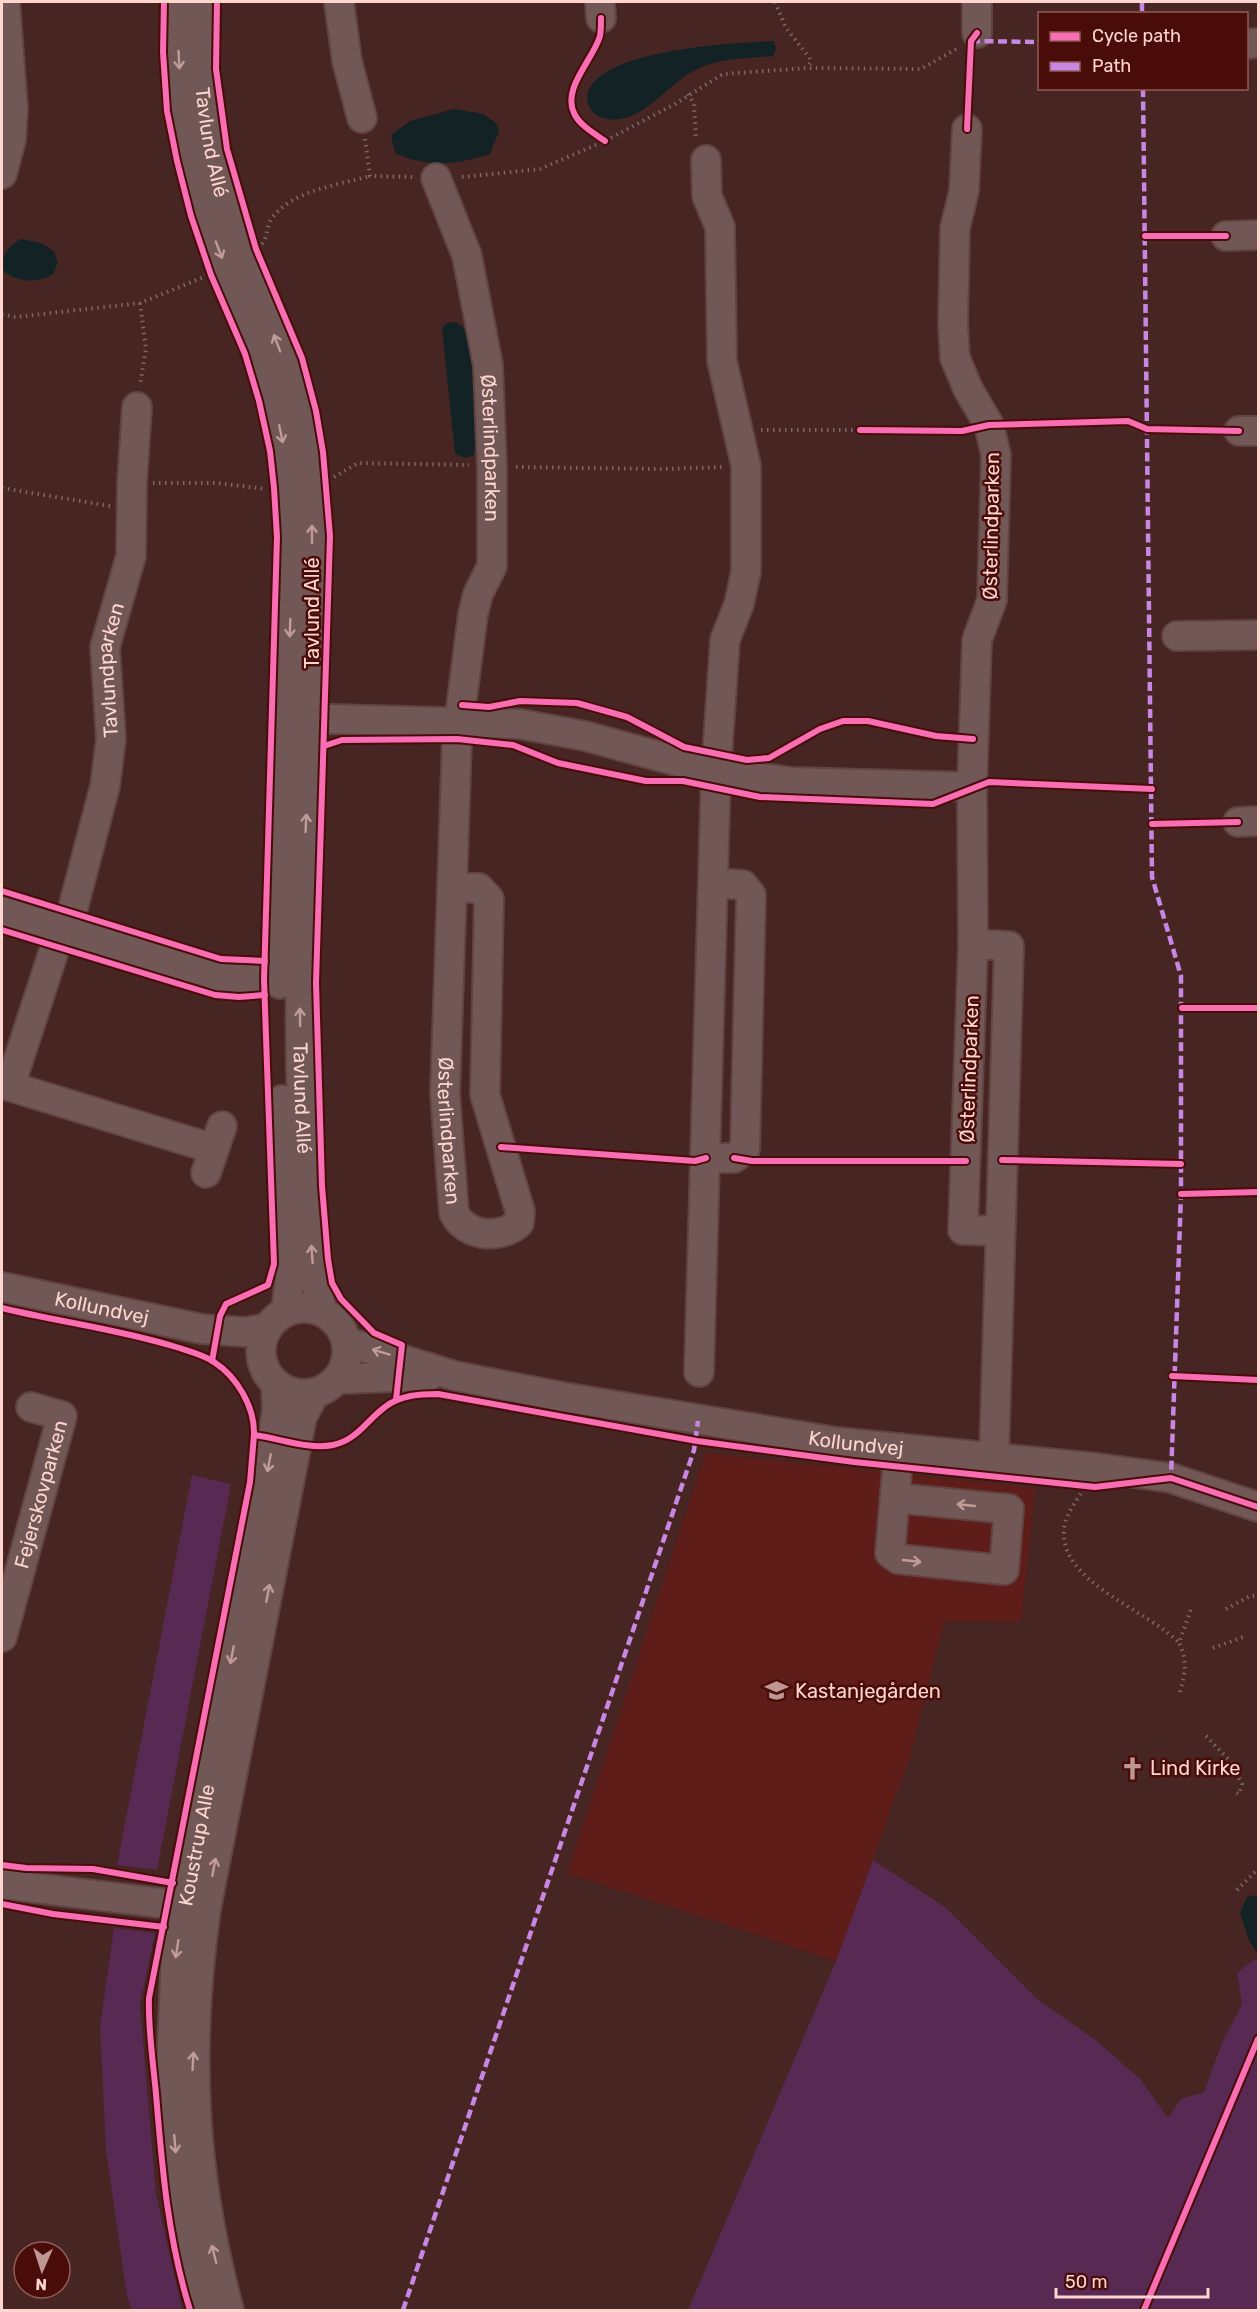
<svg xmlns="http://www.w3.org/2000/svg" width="1260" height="2312" font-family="Rubik,sans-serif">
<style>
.built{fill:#5e1d18}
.green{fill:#582952}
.water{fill:#132225}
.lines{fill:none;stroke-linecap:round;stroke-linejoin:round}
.minor-casing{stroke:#614441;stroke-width:32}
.path{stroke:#7e6764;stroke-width:4;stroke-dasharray:1.5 4.5;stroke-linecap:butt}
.minor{stroke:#715755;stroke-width:28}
.quiet{stroke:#c787e3;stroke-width:4.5;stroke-dasharray:9 4.5;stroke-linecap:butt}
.cycleway-casing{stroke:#4a0c09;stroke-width:10}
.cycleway{stroke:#f96db3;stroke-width:6}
.oneway{stroke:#bf9c98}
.labels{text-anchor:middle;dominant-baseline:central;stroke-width:5;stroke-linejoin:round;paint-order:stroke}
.street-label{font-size:20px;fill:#fed5cf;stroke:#4a0c09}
.poi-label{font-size:20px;fill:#fed5cf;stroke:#4a0c09;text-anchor:start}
</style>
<rect width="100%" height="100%" fill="#472522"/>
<polygon class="built" points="706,1453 1035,1488 1021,1622 944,1621 909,1760 836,1961 567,1873"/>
<g class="green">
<polygon points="192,1475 231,1484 157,1870 117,1865"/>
<polygon points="873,1860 945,1907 1037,1999 1097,2041 1140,2079 1168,2118 1181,2099 1204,2092 1222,2043 1242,2004 1237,1973 1253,1960 1258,1960 1258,2310 688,2310 836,1961"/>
<polygon points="114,1928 155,1933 140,2005 156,2194 182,2310 132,2310 127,2296 106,2150 100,2026"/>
</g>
<g class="water">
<path d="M774,41L776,49L773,56C749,58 720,58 697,69C668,82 636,134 598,116C592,113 587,104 587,98C591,49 735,43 774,41Z"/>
<path d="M454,109L483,114L496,123L499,131L490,154C456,165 429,168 395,153L391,135L410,121Z"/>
<path d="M21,239L41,243L54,251L58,262L53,274C37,284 19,282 4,272C1,255 7,247 21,239Z"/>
<polygon points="448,322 458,323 468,333 474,383 476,447 473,456 465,458 455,454 442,328"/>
<polygon points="1258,1895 1258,1955 1249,1940 1240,1913 1247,1897"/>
</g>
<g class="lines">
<defs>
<g id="minor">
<path d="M179,2C176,73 185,144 205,213C224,276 256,334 274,397C286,443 290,490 293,537L280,984"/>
<path id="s1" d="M199,2C199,74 205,143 227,212C256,304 304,388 312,485C316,529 312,575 312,619C311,799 292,979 305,1159C309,1210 310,1262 322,1311"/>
<polyline points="339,2 347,61 362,118"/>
<polyline points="600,2 601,18"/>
<polyline points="977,33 977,2"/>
<polyline points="1246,44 1258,43"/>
<polyline points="967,129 964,191 955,228 953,324 955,358 968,389 989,425 996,455 992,600 977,640 972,787"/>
<polyline points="2,174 11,140 13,109 5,2"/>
<path id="s2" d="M436,178L467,256L488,365L492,467V566L478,594L473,614L457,739L445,1094L454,1213C466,1237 500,1240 519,1223L520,1211L485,1095L489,899L479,888H452"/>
<polyline points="1226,236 1258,235"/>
<polyline points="1239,431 1258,431"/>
<polyline points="1177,636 1258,635"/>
<polyline points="293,718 520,724 585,736 716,772 792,782 972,787 973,944 963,1230 1000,1231"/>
<polyline points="1238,822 1258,821"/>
<polyline points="2,911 223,978 298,982"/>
<path id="s3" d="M67,931L105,786L111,739L105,647L131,556L132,483L137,407"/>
<polyline points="973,944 1009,946 994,1458"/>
<polyline points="2,1084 214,1149"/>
<polyline points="10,1086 61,929"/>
<polyline points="282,1100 290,1278 286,1312"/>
<polyline points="706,1158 734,1158 745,1149 751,895 743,885 713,883"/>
<polyline points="206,1173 222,1126"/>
<path id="s4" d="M2,1287L202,1329L245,1332L268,1328"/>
<circle cx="304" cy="1351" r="43"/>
<path id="s5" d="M347,1342L455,1376L563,1397L837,1442L1098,1468L1171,1478L1258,1507"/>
<polyline points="699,1372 716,772 725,640 739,604 746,572 746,466 722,361 720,227 707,196 706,160"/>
<polyline points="338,1379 429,1376"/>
<polyline points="895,1498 1009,1509 1004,1570 898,1559 890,1553 899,1448"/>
<path id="s6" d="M2,1637L62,1416L31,1407"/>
<polyline points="2,1884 202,1908"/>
<path id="s7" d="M204,2310L180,2201L170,2096L176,1954L273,1437L277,1410L276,1384"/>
<path d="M229,2310C192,2173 186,2050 206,1909L302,1417L314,1394"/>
</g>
</defs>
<use href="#minor" class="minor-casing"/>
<g class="path">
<polyline points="775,2 786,28 809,57 811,62 807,68"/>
<polyline points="688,94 694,104 696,140"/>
<polyline points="365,139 370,176 415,177"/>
<polyline points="462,177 540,169 605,141 675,104 723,74 807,68 921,69 958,48"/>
<path d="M262,244C268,237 266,226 272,218C293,190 338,185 370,176"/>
<polyline points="140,303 146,349 140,385"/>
<polyline points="2,315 16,317 140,303 204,277"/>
<polyline points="761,430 860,430"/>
<polyline points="516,467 663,469 724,467"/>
<polyline points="334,477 358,463 469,465"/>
<polyline points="153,483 216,483 266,489"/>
<polyline points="2,488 110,506"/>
<path d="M1084,1489C1076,1501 1065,1515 1064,1530C1060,1583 1147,1609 1179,1643"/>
<polyline points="1226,1609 1250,1596 1258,1596"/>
<polyline points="1213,1648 1246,1636"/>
<path d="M1180,1692C1185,1673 1188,1661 1179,1643L1191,1609"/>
<polyline points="1206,1736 1229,1760 1242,1784 1239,1794 1233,1791"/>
<polyline points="1237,1890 1258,1869"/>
</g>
<use href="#minor" class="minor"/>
<g class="quiet">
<polyline points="1142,2 1142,14"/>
<polyline points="971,41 1040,42"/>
<polyline points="1143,88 1152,877 1181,976 1181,1194 1171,1478"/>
<polyline points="403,2310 694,1450 698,1421"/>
</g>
<defs>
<g id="cycleway">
<polyline points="164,2 163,52 167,111 177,161 191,216 211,275 245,354 259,401 270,451 274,488 277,537 264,980 274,1264 268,1285 226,1304 220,1316 212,1361"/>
<polyline points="217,2 216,69 227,149 256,249 302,358 316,411 323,452 330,536 316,983 322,1186 328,1259 332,1283 341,1299 374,1333 402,1345 396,1400"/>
<path d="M601,18C601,24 601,31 600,36C593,60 562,88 574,113C579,125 595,134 605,141"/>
<polyline points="967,129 971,41 977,33"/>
<polyline points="1145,236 1226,236"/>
<polyline points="860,430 962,431 989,425 1128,421 1147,429 1239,431"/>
<polyline points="462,705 489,707 520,701 577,703 627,717 684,747 747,760 769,758 820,729 843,721 868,721 936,736 973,739"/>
<polyline points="324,746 342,740 457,739 513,745 558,763 646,781 683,781 760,797 933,804 989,782 1152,789"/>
<polyline points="1152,824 1238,822"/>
<polyline points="2,891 221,959 265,961"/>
<polyline points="2,930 215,995 239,997 265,995"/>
<polyline points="1182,1008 1258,1008"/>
<polyline points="501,1147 695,1161 706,1158"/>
<polyline points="734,1158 752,1161 966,1161"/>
<polyline points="1002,1160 1181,1164"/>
<polyline points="1181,1194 1258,1192"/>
<path d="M2,1308C59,1322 119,1329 176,1347C188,1351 202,1354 214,1362C237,1377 255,1407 254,1435C279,1438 308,1450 333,1445C357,1440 366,1421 385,1407C400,1395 420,1394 438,1394L697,1441L854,1462L1095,1487L1171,1478L1258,1507"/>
<polyline points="1172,1376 1258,1380"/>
<polyline points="2,1865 26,1868 93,1869 173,1883"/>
<polyline points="2,1904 53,1914 164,1927"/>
<path d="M190,2310C168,2240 162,2167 156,2094C153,2061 148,2030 149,1998L250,1482L254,1435"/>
<polyline points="1144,2310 1258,2039"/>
</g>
</defs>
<use href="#cycleway" class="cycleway-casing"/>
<use href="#cycleway" class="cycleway"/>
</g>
<defs><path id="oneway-shaft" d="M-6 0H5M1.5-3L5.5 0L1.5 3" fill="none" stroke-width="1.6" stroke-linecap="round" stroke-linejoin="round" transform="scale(1.5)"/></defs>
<g class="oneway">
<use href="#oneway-shaft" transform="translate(179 60) rotate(87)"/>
<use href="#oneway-shaft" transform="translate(219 250) rotate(69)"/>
<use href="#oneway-shaft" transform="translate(277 343) rotate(-111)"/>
<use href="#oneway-shaft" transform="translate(281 434) rotate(78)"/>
<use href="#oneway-shaft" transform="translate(312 534) rotate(-90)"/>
<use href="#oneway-shaft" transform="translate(290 628) rotate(92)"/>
<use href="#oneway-shaft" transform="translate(306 823) rotate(-87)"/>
<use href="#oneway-shaft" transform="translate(300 1017) rotate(-91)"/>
<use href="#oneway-shaft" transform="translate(312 1254) rotate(-94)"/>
<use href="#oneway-shaft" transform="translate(381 1352) rotate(-163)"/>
<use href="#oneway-shaft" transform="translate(269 1463) rotate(101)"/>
<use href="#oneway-shaft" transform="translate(966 1505) rotate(-174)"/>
<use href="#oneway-shaft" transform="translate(912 1561) rotate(6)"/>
<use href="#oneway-shaft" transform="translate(268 1593) rotate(-79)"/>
<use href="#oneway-shaft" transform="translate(232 1655) rotate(101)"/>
<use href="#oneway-shaft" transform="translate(214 1867) rotate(-79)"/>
<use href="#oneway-shaft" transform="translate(177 1949) rotate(99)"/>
<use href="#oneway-shaft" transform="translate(193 2061) rotate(-87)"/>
<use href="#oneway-shaft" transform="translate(175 2144) rotate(85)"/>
<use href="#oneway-shaft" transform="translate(214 2254) rotate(-104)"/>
</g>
<defs>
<symbol id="school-bare" viewBox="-9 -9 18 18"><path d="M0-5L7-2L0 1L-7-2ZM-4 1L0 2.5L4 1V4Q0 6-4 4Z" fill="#be9792" stroke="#4a0c09" stroke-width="2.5" paint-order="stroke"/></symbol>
<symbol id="church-bare" viewBox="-9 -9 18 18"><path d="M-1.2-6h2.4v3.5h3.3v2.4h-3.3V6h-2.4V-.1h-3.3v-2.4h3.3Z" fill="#be9792" stroke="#4a0c09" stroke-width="2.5" paint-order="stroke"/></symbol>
</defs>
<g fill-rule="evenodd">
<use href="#school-bare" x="760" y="1674" width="33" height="33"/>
<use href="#church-bare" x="1116" y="1752" width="33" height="33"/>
</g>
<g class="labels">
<g class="street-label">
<text stroke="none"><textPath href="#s1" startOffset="141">Tavlund Allé</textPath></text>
<text stroke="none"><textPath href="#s2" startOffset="278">Østerlindparken</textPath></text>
<text transform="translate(991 526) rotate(-89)">Østerlindparken</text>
<text transform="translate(312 613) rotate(-90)">Tavlund Allé</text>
<text stroke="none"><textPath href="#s3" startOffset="267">Tavlundparken</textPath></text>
<text transform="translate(969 1069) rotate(-88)">Østerlindparken</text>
<text stroke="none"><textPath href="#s1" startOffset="1113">Tavlund Allé</textPath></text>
<text stroke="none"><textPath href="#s2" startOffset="966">Østerlindparken</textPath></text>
<text stroke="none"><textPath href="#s4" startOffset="102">Kollundvej</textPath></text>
<text stroke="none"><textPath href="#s5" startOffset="520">Kollundvej</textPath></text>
<text stroke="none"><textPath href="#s6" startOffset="148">Fejerskovparken</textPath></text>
<text stroke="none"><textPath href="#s7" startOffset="470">Koustrup Alle</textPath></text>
</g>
<g class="poi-label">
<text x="795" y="1691">Kastanjegården</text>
<text x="1150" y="1768">Lind Kirke</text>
</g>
</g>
<rect width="1260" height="2312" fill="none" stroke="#fed5cf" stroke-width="6"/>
<rect x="1038" y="12" width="210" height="78" fill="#4a0c09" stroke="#925c58" stroke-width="1.5"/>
<rect x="1050" y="32" width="30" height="9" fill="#f96db3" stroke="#925c58" stroke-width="1.5"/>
<text x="1092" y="42" font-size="18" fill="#fed5cf">Cycle path</text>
<rect x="1050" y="62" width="30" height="9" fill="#c787e3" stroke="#925c58" stroke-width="1.5"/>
<text x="1092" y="72" font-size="18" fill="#fed5cf">Path</text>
<g transform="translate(42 2270) rotate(183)"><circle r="28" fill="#4a0c09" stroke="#925c58" stroke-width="1.5"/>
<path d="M0-4.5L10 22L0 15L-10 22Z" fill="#be9792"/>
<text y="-9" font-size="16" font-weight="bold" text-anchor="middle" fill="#fed5cf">N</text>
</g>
<path d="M1056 2288v9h152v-9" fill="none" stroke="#fed5cf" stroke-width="3"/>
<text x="1065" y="2288" font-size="18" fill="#fed5cf" stroke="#4a0c09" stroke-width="4.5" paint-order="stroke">50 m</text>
</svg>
